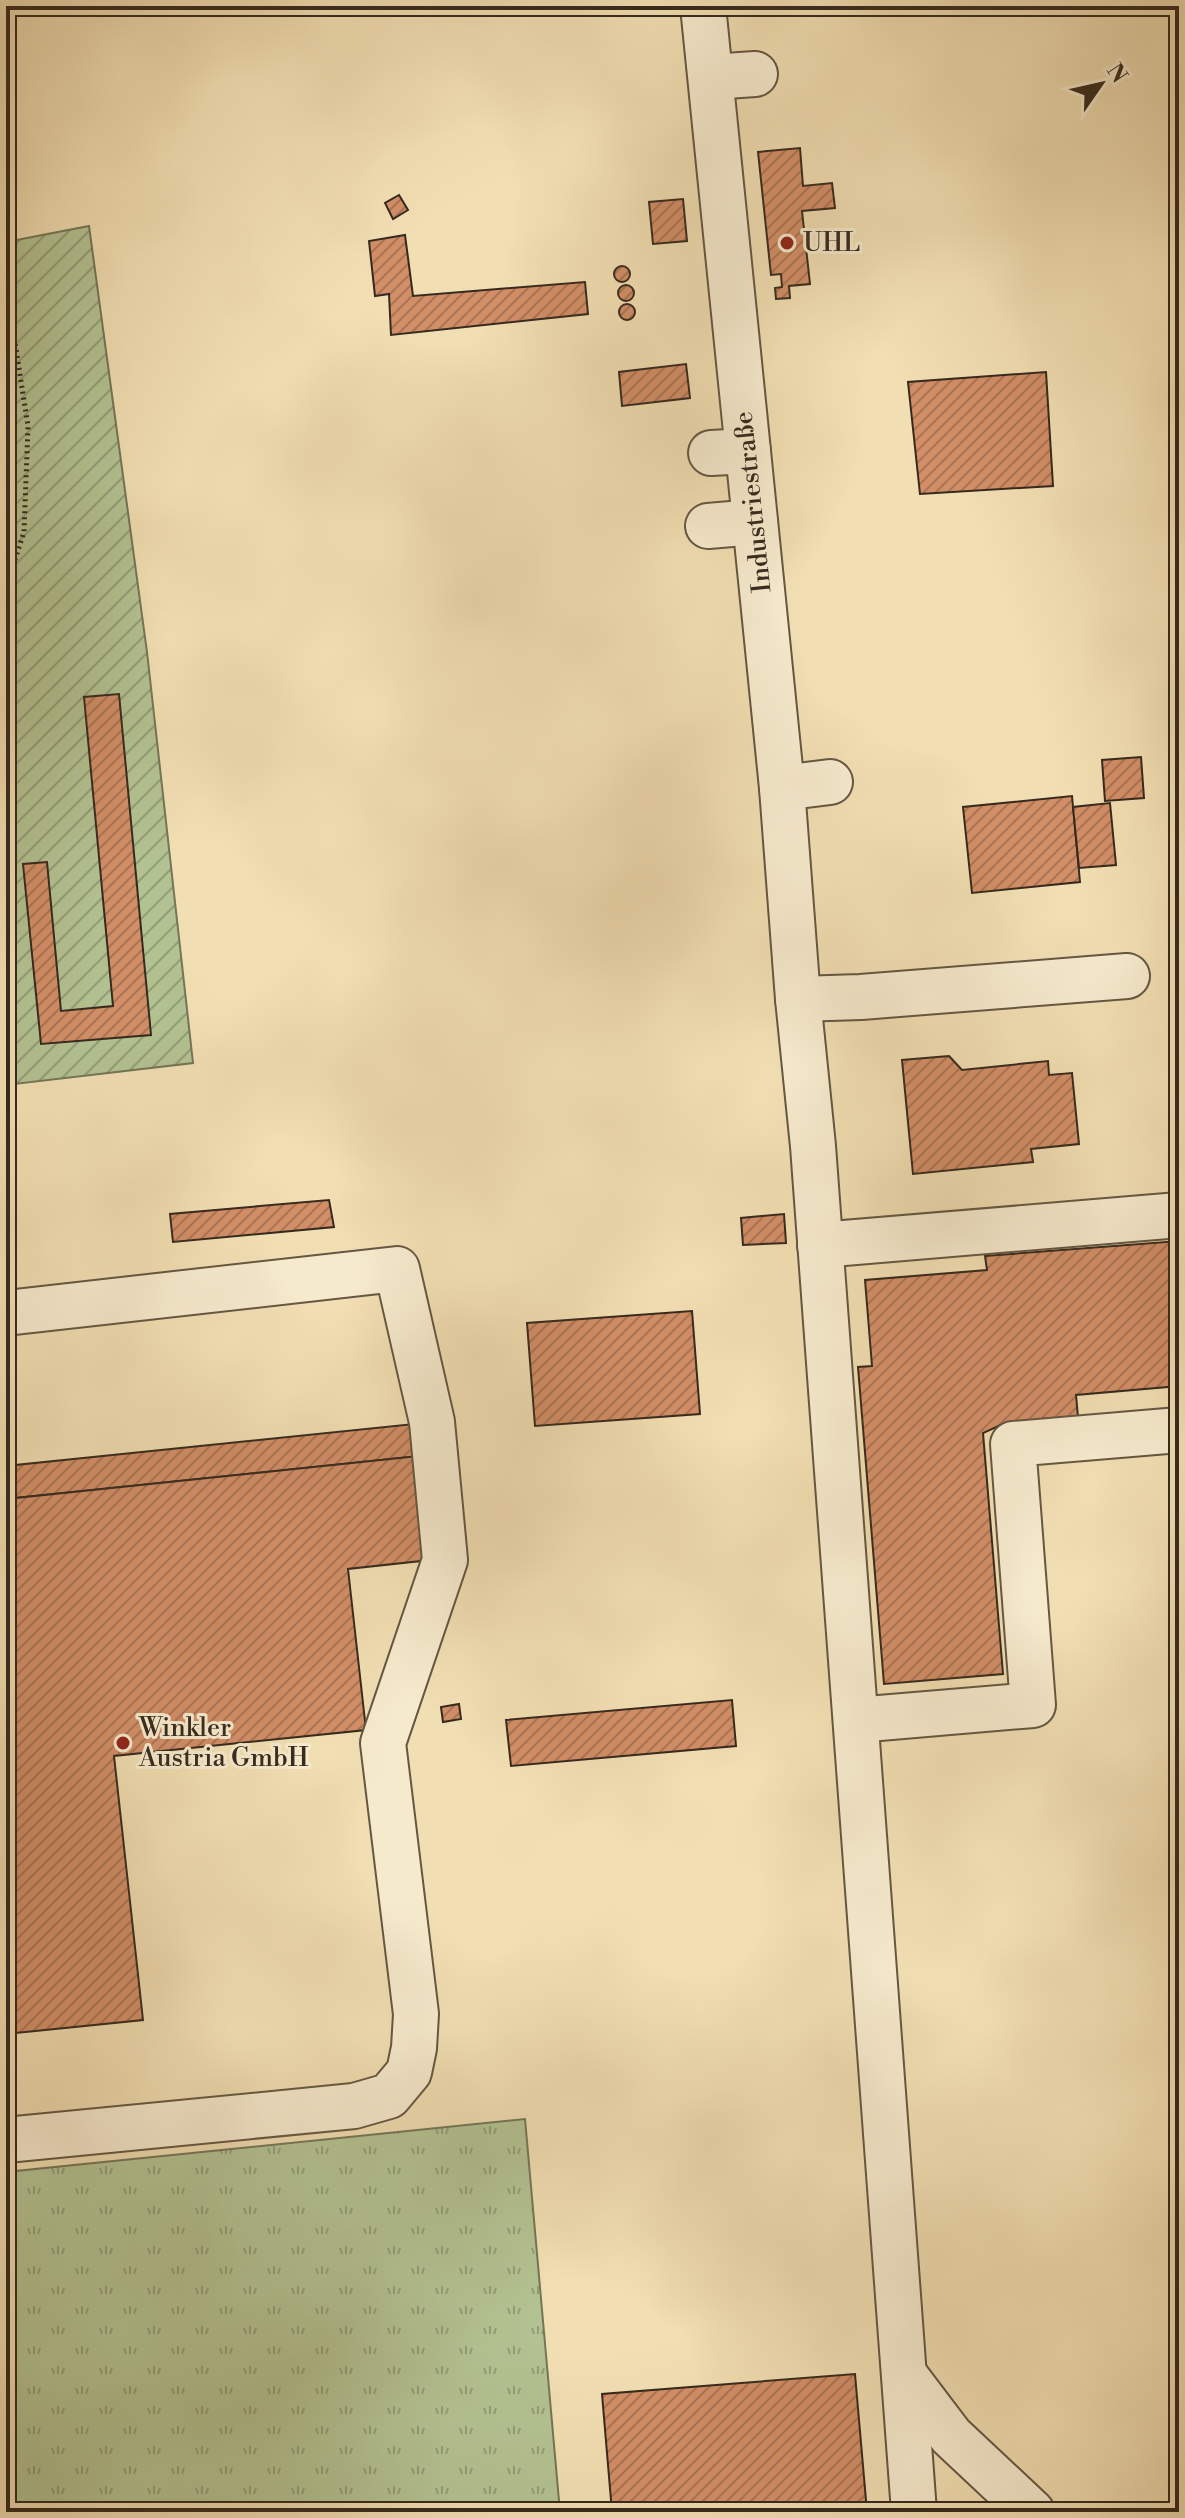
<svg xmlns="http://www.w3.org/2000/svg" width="1185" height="2518" font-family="'Libre Bodoni',serif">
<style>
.grass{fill:url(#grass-tufts);stroke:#747658;stroke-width:2}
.garden{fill:url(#garden-furrows);stroke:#747658;stroke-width:2}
.building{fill:url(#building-hatch);stroke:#362a1e;stroke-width:2}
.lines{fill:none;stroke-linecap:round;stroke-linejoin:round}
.minor-casing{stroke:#655743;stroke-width:48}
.path{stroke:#362a1e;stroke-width:5;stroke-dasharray:2 4;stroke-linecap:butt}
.minor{stroke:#f6eacd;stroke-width:44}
.poi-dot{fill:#8f2418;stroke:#f6eacd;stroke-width:3}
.labels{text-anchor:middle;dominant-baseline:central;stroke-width:6;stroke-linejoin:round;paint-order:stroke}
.poi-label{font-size:26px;fill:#362a1e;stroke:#f6eacd;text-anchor:start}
.street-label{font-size:26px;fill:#362a1e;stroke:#f6eacd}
</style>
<defs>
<pattern id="grass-tufts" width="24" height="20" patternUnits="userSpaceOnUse" patternTransform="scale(2)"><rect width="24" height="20" fill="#b3c292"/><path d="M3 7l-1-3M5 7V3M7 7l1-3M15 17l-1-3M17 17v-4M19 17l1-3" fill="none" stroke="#929e77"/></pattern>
<pattern id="garden-furrows" width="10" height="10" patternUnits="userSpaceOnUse" patternTransform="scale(2)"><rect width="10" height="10" fill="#b3c292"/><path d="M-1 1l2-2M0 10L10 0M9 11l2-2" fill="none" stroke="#929e77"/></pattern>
<pattern id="building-hatch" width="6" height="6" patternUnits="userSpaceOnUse" patternTransform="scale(2)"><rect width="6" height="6" fill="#d28e67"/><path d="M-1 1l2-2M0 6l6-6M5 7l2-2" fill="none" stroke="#ab7454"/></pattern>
</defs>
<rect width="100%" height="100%" fill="#f1deb2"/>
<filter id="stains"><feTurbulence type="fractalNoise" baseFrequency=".0025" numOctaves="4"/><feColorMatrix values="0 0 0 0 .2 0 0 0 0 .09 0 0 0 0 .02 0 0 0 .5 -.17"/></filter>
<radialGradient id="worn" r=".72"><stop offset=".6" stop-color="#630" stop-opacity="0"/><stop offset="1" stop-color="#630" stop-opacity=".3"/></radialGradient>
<polygon class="grass" points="525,2119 560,2512 6,2512 6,2172"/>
<polygon class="garden" points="89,226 147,652 193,1063 6,1085 6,242"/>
<g class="building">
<polygon points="800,148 803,186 832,183 835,208 802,211 810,284 789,286 790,298 776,299 775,288 782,287 781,274 771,275 758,152"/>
<polygon points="399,195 408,210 393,219 385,203"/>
<polygon points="683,199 687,241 653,244 649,202"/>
<polygon points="405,235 413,296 585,282 588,314 391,335 389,294 375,296 369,241"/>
<circle cx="622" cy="274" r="8"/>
<circle cx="626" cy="293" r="8"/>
<circle cx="627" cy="312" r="8"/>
<polygon points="686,364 690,398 622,406 619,372"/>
<polygon points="1046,372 1053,486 920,494 908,382"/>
<polygon points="119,694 151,1035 41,1044 23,864 47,862 61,1011 113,1006 84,697"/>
<polygon points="1141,757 1144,798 1105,801 1102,760"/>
<polygon points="1072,796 1080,882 972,893 963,807"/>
<polygon points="1110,803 1116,865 1079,868 1073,807"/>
<polygon points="1179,983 1179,1076 1173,984"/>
<polygon points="949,1056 962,1070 1048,1061 1049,1075 1072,1073 1079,1144 1031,1149 1033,1162 913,1174 902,1060"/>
<polygon points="329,1200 334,1227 173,1242 170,1214"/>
<polygon points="784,1214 786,1243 743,1245 741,1218"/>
<polygon points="1179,1241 1179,1386 1076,1395 1078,1417 1005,1423 983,1433 1003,1674 884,1684 858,1367 872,1366 865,1280 987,1270 985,1256"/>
<polygon points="692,1311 700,1414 535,1426 527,1323"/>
<polygon points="414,1424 419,1456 6,1499 6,1466"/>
<polygon points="419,1456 430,1560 348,1569 366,1730 114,1756 143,2020 6,2034 6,1499"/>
<polygon points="732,1700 736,1746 511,1766 506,1720"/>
<polygon points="459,1704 461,1719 443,1722 441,1707"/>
<polygon points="855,2374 867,2512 612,2512 602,2394"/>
</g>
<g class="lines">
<defs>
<g id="minor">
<polyline points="703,6 782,788 798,999 813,1146 914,2512"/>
<polyline points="711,77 755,74"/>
<polyline points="711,453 748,451"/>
<polyline points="708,526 755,522"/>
<polyline points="782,788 830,782"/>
<polyline points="798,999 861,997 1127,976"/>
<polyline points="820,1245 1179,1215"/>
<polyline points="6,1313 397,1269 432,1422 445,1560 383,1743 416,2014 414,2048 409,2072 389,2096 354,2106 6,2140"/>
<polyline points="856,1720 1033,1705 1013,1444 1179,1430"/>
<polyline points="904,2374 951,2436 1032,2512"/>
</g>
</defs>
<use href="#minor" class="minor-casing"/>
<g class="path">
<polyline points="6,285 28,426 24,532 6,587"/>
<polyline points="6,860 9,886"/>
</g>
<use href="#minor" class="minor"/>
</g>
<g class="poi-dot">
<circle cx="787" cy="243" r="8"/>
<circle cx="123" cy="1743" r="8"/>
</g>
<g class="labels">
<g class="poi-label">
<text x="803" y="243">UHL</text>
<text x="139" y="1728">Winkler<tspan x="139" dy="30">Austria GmbH</tspan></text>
</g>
<g class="street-label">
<text transform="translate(753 502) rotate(-96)">Industriestraße</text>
</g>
</g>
<rect width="1185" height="2518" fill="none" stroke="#f1deb2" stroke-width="32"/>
<rect x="8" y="8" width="1169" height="2502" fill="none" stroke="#362a1e" stroke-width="4"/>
<rect x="16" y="16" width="1153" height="2486" fill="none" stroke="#362a1e" stroke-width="2"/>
<g transform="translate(1101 84) rotate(56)" stroke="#f6eacd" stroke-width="6" paint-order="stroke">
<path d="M0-6L14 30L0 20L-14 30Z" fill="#362a1e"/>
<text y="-12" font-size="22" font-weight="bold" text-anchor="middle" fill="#362a1e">N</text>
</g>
<rect width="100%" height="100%" filter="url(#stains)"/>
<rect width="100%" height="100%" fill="url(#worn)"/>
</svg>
